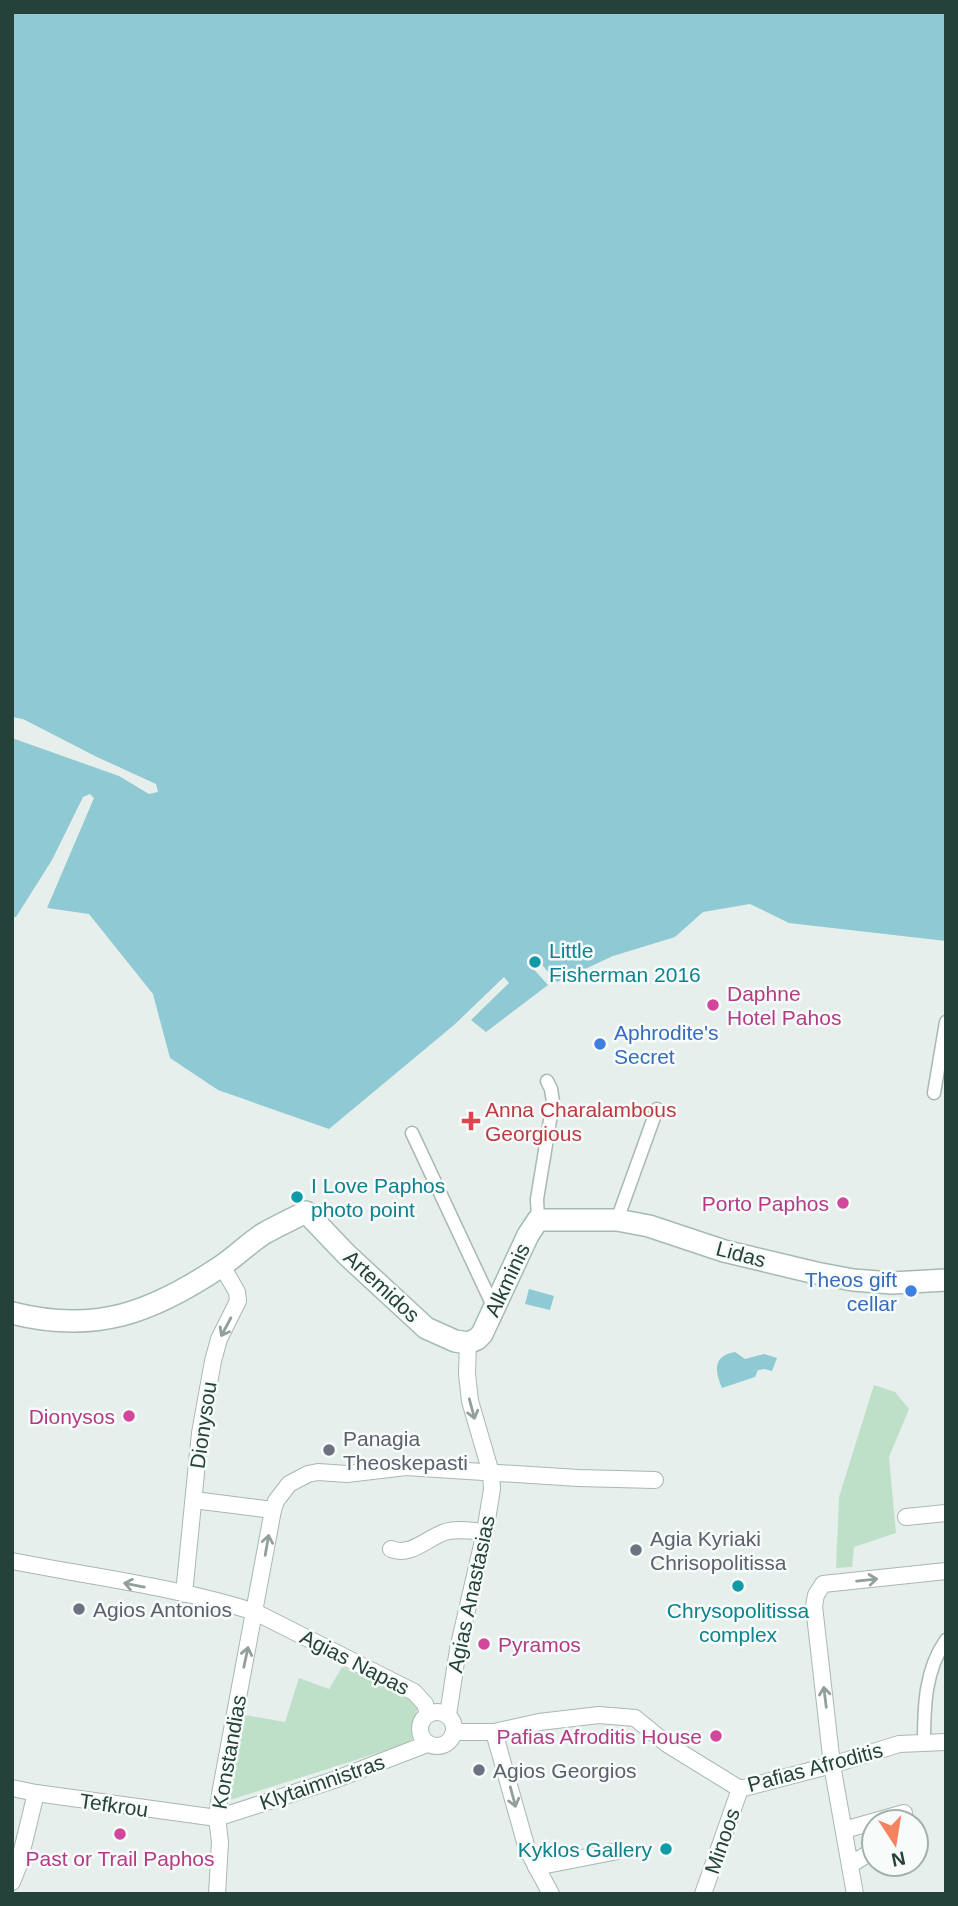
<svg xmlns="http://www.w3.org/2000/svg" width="958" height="1906" font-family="Helvetica,sans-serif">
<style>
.green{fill:#bfe0c8}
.water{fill:#8ec9d4}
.pier{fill:#e6efeb}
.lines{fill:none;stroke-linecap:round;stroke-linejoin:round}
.pedestrian-casing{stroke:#a8b8b2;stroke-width:15}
.minor-casing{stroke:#a8b8b2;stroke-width:18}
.secondary-casing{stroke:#a4bbb3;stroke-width:24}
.pedestrian{stroke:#fff;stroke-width:12}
.minor{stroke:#fff;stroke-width:16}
.secondary{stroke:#fff;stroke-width:21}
.oneway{stroke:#92a09c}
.culture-dot{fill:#0f9aa8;stroke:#f7fbf9;stroke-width:2.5}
.hotel-dot{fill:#d1479c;stroke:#f7fbf9;stroke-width:2.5}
.shop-dot{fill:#3f7fe0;stroke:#f7fbf9;stroke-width:2.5}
.health-dot{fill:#e0444e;stroke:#f7fbf9;stroke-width:2.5}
.worship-dot{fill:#6b7280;stroke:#f7fbf9;stroke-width:2.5}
.labels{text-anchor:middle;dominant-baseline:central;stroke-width:5;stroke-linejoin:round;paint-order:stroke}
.culture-label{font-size:21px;fill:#0d838f;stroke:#f7fbf9;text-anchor:start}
.hotel-label{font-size:21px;fill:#b23c85;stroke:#f7fbf9;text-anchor:end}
.shop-label{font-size:21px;fill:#366cbe;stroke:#f7fbf9;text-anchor:start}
.health-label{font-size:21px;fill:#be3a42;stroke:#f7fbf9;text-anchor:start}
.street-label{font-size:21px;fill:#24423a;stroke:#f7fbf9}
.worship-label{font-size:21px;fill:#5b616d;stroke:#f7fbf9;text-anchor:start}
</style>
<rect width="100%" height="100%" fill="#e6efeb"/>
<g class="green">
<polygon points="874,1385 895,1392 909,1409 889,1457 896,1533 854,1547 852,1567 836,1568 839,1497"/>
<polygon points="342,1667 418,1702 412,1742 230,1800 239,1714 285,1722 299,1678 329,1689"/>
</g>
<g class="water">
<polygon points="12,12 946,12 946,941 789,923 750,904 703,912 675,937 613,956 557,982 536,958 529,964 548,985 486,1032 471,1020 509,983 504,977 454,1025 329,1129 218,1090 170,1058 153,994 89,914 47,908 94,798 90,794 83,797 52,860 16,917 12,917"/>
<polygon points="529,1289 554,1296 550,1310 525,1304"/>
<path d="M735,1352L745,1359L764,1354L777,1358L772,1371L765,1369L758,1370L755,1377L722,1388C715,1371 712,1356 735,1352Z"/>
</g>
<polygon class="pier" points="12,717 23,719 97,757 156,784 158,792 149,794 119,776 12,738"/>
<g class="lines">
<defs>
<g id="pedestrian">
<polyline points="934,1093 946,1022"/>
<polyline points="412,1133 494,1308"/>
<polyline points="538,1220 537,1199 553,1102 551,1089 547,1081"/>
<polyline points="617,1220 657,1109"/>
<path d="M924,1742C924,1706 925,1670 946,1640"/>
</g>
<g id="minor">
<polyline points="194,1500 273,1510"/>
<polyline points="906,1517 946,1513"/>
<path d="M391,1549C411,1557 427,1538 445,1532C458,1528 472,1531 485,1532"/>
<path d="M12,1561C93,1577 177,1587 255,1612L414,1692L425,1704L428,1714"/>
<polyline points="184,1594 200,1433 213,1361 219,1339 238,1301 237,1292 222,1266"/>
<circle cx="437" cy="1729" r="17"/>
<polyline points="448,1715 458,1649 485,1532 492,1489 491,1473 470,1401 467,1374 468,1343"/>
<polyline points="454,1732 494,1732 539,1722 599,1715 635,1718 667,1744 740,1789 832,1765 899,1744 946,1742"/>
<polyline points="494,1732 527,1849 551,1894"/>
<polyline points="12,1788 36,1793 217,1818 334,1780 427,1744"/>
<polyline points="844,1830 904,1813"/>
<polyline points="850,1865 874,1850"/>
<polyline points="536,1867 618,1851"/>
<polyline points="12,1882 18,1867 36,1793"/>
<polyline points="217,1894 220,1842 217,1818 220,1794 273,1510 276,1501 289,1484 308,1474 318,1472 347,1474 406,1467 578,1478 655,1480"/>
<polyline points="703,1894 740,1789"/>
<polyline points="855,1894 832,1765 814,1606 816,1595 823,1584 946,1571"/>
</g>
<path id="secondary" d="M12,1313C95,1334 151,1313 220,1267C235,1257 248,1244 263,1234C277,1226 292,1219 306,1212L347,1255L426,1328L455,1341L468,1343L477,1339L482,1334L528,1235L538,1220H617L649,1226L724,1251L816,1273L853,1280L892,1283L946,1280"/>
</defs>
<use href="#pedestrian" class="pedestrian-casing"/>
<use href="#minor" class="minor-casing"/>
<use href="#secondary" class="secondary-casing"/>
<use href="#pedestrian" class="pedestrian"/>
<use href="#minor" class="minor"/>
<use href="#secondary" class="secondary"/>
</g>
<defs><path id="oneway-shaft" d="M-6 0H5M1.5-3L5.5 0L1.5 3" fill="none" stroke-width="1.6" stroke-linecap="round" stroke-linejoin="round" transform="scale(1.75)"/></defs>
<g class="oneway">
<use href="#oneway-shaft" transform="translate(226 1327) rotate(118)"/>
<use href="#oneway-shaft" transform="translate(472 1409) rotate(75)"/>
<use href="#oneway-shaft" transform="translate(267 1545) rotate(-80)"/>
<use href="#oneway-shaft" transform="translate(867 1580) rotate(-6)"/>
<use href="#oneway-shaft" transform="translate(134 1585) rotate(-169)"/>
<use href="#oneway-shaft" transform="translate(246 1657) rotate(-78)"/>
<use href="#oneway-shaft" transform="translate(825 1697) rotate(-97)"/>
<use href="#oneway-shaft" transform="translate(513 1797) rotate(75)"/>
</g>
<g class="culture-dot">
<circle cx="535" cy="962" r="7"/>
<circle cx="297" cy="1197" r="7"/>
<circle cx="738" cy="1586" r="7"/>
<circle cx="666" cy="1849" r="7"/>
</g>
<g class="hotel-dot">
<circle cx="713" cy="1005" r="7"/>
<circle cx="843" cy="1203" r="7"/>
<circle cx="129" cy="1416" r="7"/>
<circle cx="484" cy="1644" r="7"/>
<circle cx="716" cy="1736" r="7"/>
<circle cx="120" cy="1834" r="7"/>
</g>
<g class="shop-dot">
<circle cx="600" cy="1044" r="7"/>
<circle cx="911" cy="1291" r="7"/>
</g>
<path class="health-dot" d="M467.5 1110.5h7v7h7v7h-7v7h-7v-7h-7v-7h7z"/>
<g class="worship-dot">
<circle cx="329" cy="1450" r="7"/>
<circle cx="636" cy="1550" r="7"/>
<circle cx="79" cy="1609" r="7"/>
<circle cx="479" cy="1770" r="7"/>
</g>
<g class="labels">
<g class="culture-label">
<text x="549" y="950">Little<tspan x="549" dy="24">Fisherman 2016</tspan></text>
<text x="311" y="1185">I Love Paphos<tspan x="311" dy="24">photo point</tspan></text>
<text x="738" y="1610" text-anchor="middle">Chrysopolitissa<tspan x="738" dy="24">complex</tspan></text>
<text x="652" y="1849" text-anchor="end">Kyklos Gallery</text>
</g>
<g class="hotel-label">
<text x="727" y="993" text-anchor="start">Daphne<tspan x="727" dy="24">Hotel Pahos</tspan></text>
<text x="829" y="1203">Porto Paphos</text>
<text x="115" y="1416">Dionysos</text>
<text x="498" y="1644" text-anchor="start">Pyramos</text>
<text x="702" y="1736">Pafias Afroditis House</text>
<text x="120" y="1858" text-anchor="middle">Past or Trail Paphos</text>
</g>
<g class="shop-label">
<text x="614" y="1032">Aphrodite's<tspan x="614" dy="24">Secret</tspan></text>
<text x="897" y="1279" text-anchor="end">Theos gift<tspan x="897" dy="24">cellar</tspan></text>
</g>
<g class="health-label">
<text x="485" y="1109">Anna Charalambous<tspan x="485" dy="24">Georgious</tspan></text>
</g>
<g class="street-label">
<text transform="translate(741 1254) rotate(15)">Lidas</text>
<text transform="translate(507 1280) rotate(-65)">Alkminis</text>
<text transform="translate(382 1286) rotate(43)">Artemidos</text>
<text transform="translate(203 1425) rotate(-82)">Dionysou</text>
<text transform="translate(471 1594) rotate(-78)">Agias Anastasias</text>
<text transform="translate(355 1662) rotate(27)">Agias Napas</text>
<text transform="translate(229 1752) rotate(-80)">Konstandias</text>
<text transform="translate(815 1767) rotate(-15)">Pafias Afroditis</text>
<text transform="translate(322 1782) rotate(-19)">Klytaimnistras</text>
<text transform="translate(114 1805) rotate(8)">Tefkrou</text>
<text transform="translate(722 1841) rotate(-71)">Minoos</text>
</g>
<g class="worship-label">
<text x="343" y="1438">Panagia<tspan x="343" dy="24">Theoskepasti</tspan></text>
<text x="650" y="1538">Agia Kyriaki<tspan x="650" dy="24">Chrisopolitissa</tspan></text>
<text x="93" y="1609">Agios Antonios</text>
<text x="493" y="1770">Agios Georgios</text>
</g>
</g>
<rect width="958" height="1906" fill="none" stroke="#24423a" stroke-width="28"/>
<g transform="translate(895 1843) rotate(168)"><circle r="33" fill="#f7fbf9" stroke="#a3b1ad" stroke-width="2"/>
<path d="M0-5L12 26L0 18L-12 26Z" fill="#f4845f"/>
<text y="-10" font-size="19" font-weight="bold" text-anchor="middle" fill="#24423a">N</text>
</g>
</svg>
